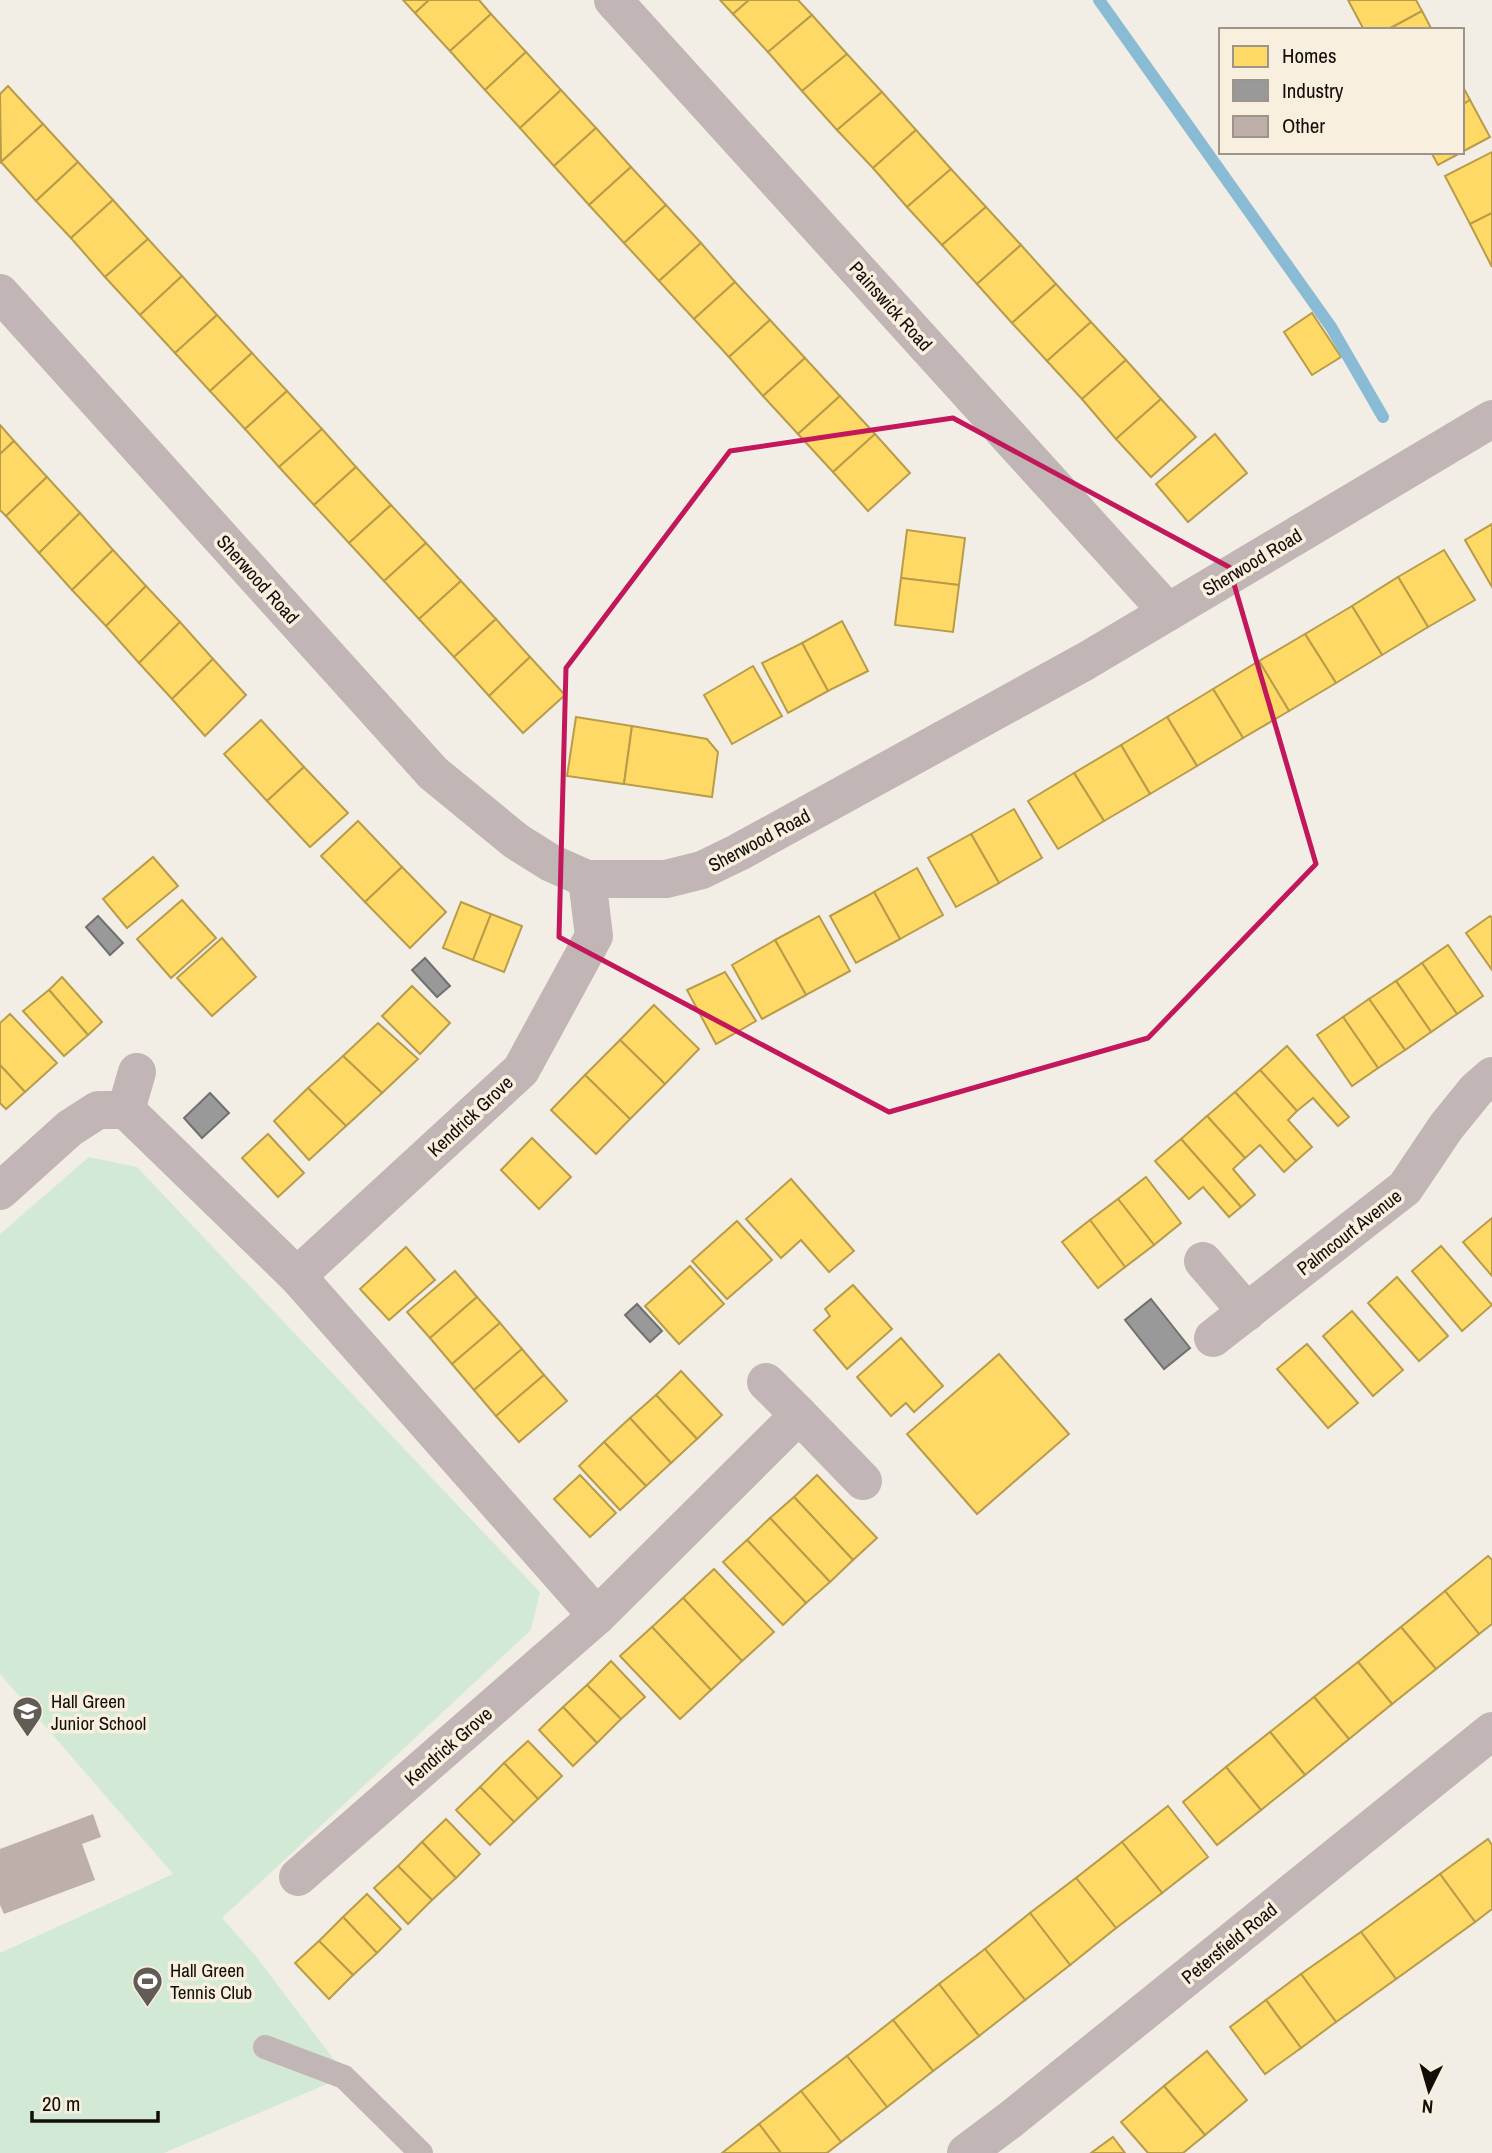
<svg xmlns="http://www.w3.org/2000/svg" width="1492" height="2153" font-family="'Archivo Narrow',sans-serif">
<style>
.green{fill:#d2ead5}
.homes{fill:#ffd966;stroke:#b89c4a;stroke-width:2}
.industry{fill:#999;stroke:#70706e;stroke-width:2}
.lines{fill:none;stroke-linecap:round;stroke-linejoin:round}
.stream{stroke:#89bbd4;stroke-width:12}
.building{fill:#bfafaa}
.lane{stroke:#c1b5b5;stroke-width:24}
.street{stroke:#c1b5b5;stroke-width:38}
.marked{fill:none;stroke:#c2185b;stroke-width:5;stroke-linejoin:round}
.labels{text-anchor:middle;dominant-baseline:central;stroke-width:7;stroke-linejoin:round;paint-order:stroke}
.street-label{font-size:19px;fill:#120f09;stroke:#f9efdf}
.poi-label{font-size:19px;fill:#120f09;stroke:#f9efdf;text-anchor:start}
</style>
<rect width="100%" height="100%" fill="#f3eee5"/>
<polygon class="green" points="89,1157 137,1167 540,1592 531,1630 222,1918 255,1955 335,2061 344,2077 164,2153 0,2153 0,1953 173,1874 0,1674 0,1234"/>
<g class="homes">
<polygon points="403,0 429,0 415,13"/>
<polygon points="429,0 479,0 491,14 450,51 415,13"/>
<polygon points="720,0 749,0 733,14"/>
<polygon points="749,0 798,0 812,15 768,52 733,14"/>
<polygon points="1348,0 1416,0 1422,11 1387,30 1364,30"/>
<polygon points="1422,11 1432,30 1387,30"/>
<polygon points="491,14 526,52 485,90 450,51"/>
<polygon points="812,15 847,54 802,91 768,52"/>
<polygon points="526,52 561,90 520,128 485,90"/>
<polygon points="847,54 882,92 837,130 802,91"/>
<polygon points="1462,85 1470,100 1462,105"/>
<polygon points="8,86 43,124 1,162 0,94"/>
<polygon points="561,90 596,128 554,166 520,128"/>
<polygon points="882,92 916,130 873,168 837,130"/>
<polygon points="1470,100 1490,137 1462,152 1462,105"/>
<polygon points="43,124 78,162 36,201 1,162"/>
<polygon points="596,128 631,167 589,205 554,166"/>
<polygon points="916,130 951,169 907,207 873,168"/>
<polygon points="1431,152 1462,152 1438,165"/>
<polygon points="1492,152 1492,213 1470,224 1445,176"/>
<polygon points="78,162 113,200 71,238 36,201"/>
<polygon points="631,167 666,205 624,243 589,205"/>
<polygon points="951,169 986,207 942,245 907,207"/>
<polygon points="113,200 148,239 105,277 71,238"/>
<polygon points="666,205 701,243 659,281 624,243"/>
<polygon points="986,207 1021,245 977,284 942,245"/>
<polygon points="1492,213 1492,267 1470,224"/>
<polygon points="148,239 182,276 140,315 105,277"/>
<polygon points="701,243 735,282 694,319 659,281"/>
<polygon points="1021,245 1056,284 1012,323 977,284"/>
<polygon points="182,276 217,315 175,353 140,315"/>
<polygon points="735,282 770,320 729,357 694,319"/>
<polygon points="1056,284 1091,322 1047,361 1012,323"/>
<polygon points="1312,313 1341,357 1312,375 1284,332"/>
<polygon points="217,315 252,353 210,391 175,353"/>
<polygon points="770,320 805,358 763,396 729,357"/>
<polygon points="1091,322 1126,360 1082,399 1047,361"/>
<polygon points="252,353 287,391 245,429 210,391"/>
<polygon points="805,358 840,396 798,434 763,396"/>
<polygon points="1126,360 1161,399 1116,439 1082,399"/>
<polygon points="287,391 322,429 279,467 245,429"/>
<polygon points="840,396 875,434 833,472 798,434"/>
<polygon points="1161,399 1196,437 1151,477 1116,439"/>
<polygon points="0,425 14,441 0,454"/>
<polygon points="322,429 356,467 314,505 279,467"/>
<polygon points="875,434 910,473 868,511 833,472"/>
<polygon points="1215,434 1247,473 1188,522 1156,484"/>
<polygon points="14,441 47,477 6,516 0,510 0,454"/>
<polygon points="356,467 391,505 349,543 314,505"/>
<polygon points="47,477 80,513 39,553 6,516"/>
<polygon points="391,505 426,543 384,581 349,543"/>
<polygon points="80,513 113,550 72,590 39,553"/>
<polygon points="1492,524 1492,587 1465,540"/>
<polygon points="907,530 965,538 959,585 901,578"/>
<polygon points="426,543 461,581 419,619 384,581"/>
<polygon points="113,550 146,586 106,626 72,590"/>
<polygon points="1444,550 1475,600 1428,627 1398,577"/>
<polygon points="1398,577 1428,627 1382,655 1352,606"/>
<polygon points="901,578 959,585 953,632 895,625"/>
<polygon points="461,581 496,619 454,657 419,619"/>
<polygon points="146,586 180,622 139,663 106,626"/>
<polygon points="1352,606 1382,655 1336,683 1305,634"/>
<polygon points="496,619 530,657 489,696 454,657"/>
<polygon points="842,621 868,671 828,691 802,643"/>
<polygon points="180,622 213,659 172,699 139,663"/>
<polygon points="1305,634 1336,683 1289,711 1259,661"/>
<polygon points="802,643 828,691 788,713 762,663"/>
<polygon points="530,657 565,695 523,733 489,696"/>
<polygon points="213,659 246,695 205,736 172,699"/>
<polygon points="1259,661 1289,711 1243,738 1213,689"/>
<polygon points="753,666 782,716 732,744 704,695"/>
<polygon points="1213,689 1243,738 1197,766 1167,717"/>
<polygon points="576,717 632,726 624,784 567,776"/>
<polygon points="1167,717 1197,766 1150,794 1121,745"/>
<polygon points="261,720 304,767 267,801 224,754"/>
<polygon points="632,726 707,739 718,752 712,797 624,784"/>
<polygon points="1121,745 1150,794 1104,821 1074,773"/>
<polygon points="304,767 348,813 310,847 267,801"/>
<polygon points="1074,773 1104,821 1058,849 1028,801"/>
<polygon points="1014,809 1042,858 999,883 971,834"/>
<polygon points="358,821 402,867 365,902 321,856"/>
<polygon points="971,834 999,883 956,907 928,858"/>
<polygon points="153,857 178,886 127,928 103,899"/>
<polygon points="402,867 446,912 410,948 365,902"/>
<polygon points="917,868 943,915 900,939 874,892"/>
<polygon points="874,892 900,939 856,963 830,916"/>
<polygon points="182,900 216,938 171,978 137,939"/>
<polygon points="461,902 491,914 473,960 443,948"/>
<polygon points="491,914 522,926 504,972 473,960"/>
<polygon points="819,916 850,971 806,995 775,940"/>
<polygon points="1490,916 1492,918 1492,970 1466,933"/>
<polygon points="222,938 256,977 212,1016 177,978"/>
<polygon points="775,940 806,995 762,1019 732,965"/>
<polygon points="1448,945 1483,996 1457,1014 1422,963"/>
<polygon points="1422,963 1457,1014 1431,1032 1396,981"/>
<polygon points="725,972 756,1021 716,1044 687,990"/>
<polygon points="62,977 102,1022 88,1035 49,990"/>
<polygon points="1396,981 1431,1032 1405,1050 1369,999"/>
<polygon points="412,986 450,1023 420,1054 382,1016"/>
<polygon points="49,990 88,1035 64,1056 23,1011"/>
<polygon points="1369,999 1405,1050 1378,1068 1343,1017"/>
<polygon points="654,1005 699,1049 665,1084 620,1040"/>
<polygon points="10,1014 57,1063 25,1092 0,1065 0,1023"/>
<polygon points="1343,1017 1378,1068 1352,1086 1317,1035"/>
<polygon points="378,1023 418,1059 382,1093 343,1056"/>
<polygon points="620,1040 665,1084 630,1119 585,1075"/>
<polygon points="1287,1046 1349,1117 1338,1126 1313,1098 1297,1111 1260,1070"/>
<polygon points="343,1056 382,1093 346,1126 308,1088"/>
<polygon points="0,1065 25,1092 6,1109 0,1103"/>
<polygon points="1260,1070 1297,1111 1288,1120 1312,1147 1296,1161 1235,1092"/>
<polygon points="585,1075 630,1119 596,1154 551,1110"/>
<polygon points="308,1088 346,1126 309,1160 274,1121"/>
<polygon points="1235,1092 1296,1161 1284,1172 1260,1145 1245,1158 1207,1116"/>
<polygon points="1207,1116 1245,1158 1233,1169 1255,1195 1241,1207 1181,1139"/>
<polygon points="268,1134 304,1173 278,1197 242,1158"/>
<polygon points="532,1138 571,1177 539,1209 501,1170"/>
<polygon points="1181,1139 1241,1207 1229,1217 1203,1187 1189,1199 1155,1161"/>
<polygon points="1146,1177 1181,1223 1154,1245 1118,1199"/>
<polygon points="791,1179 854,1251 829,1272 801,1240 781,1258 746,1219"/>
<polygon points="1118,1199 1154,1245 1125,1267 1090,1220"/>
<polygon points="1492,1218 1492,1276 1463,1242"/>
<polygon points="1090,1220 1125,1267 1098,1288 1062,1242"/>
<polygon points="737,1221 772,1260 727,1299 692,1261"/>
<polygon points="1441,1246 1492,1305 1462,1331 1412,1271"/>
<polygon points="406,1247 435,1280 389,1320 360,1289"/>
<polygon points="690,1266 724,1304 679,1344 645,1306"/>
<polygon points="455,1271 477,1297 430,1338 407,1312"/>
<polygon points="1397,1277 1448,1336 1419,1361 1368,1303"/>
<polygon points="853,1285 892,1329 847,1369 814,1330 830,1316 825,1309"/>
<polygon points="477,1297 500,1323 452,1364 430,1338"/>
<polygon points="1352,1311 1403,1370 1373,1396 1323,1336"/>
<polygon points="500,1323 522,1349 474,1390 452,1364"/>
<polygon points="901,1338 943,1386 914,1412 906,1403 891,1416 857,1377"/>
<polygon points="1307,1344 1358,1403 1328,1428 1277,1369"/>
<polygon points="522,1349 544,1375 496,1416 474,1390"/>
<polygon points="999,1354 1069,1434 977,1514 907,1434"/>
<polygon points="681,1371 722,1415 697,1439 656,1395"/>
<polygon points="544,1375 567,1401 519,1442 496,1416"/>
<polygon points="656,1395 697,1439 671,1463 630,1418"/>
<polygon points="630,1418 671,1463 646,1486 604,1442"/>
<polygon points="604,1442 646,1486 620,1510 579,1466"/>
<polygon points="580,1475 616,1513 590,1537 554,1499"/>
<polygon points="817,1475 877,1538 853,1560 794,1497"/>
<polygon points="794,1497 853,1560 830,1582 770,1518"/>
<polygon points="770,1518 830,1582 806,1603 747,1540"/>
<polygon points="747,1540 806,1603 783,1625 723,1562"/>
<polygon points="1488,1556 1492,1560 1492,1624 1479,1634 1445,1591"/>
<polygon points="714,1569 774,1632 742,1661 683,1598"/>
<polygon points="1445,1591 1479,1634 1436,1669 1401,1627"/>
<polygon points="683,1598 742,1661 711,1690 652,1627"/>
<polygon points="652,1627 711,1690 680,1719 620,1656"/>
<polygon points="1401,1627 1436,1669 1392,1704 1358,1662"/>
<polygon points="611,1661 645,1697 621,1719 587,1685"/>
<polygon points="1358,1662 1392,1704 1349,1739 1314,1697"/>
<polygon points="587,1685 621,1719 597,1743 563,1707"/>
<polygon points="1314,1697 1349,1739 1305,1775 1270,1732"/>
<polygon points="563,1707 597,1743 573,1766 539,1730"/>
<polygon points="1270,1732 1305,1775 1261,1810 1226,1767"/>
<polygon points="528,1741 562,1776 538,1799 504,1763"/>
<polygon points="504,1763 538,1799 514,1822 480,1787"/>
<polygon points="1226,1767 1261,1810 1217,1845 1183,1802"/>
<polygon points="480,1787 514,1822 490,1845 456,1810"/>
<polygon points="1168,1806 1208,1857 1162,1893 1122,1842"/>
<polygon points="446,1819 480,1854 456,1878 422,1842"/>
<polygon points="1488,1839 1492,1845 1492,1909 1475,1922 1440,1874"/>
<polygon points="422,1842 456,1878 432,1900 398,1866"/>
<polygon points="1122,1842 1162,1893 1116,1928 1076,1878"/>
<polygon points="398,1866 432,1900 408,1924 374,1888"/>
<polygon points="1440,1874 1475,1922 1396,1979 1361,1932"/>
<polygon points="1076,1878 1116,1928 1070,1965 1030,1913"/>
<polygon points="367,1894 401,1929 377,1953 343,1917"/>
<polygon points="1030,1913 1070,1965 1025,2000 985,1949"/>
<polygon points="343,1917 377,1953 353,1975 319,1941"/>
<polygon points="1361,1932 1396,1979 1336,2022 1301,1974"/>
<polygon points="319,1941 353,1975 329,1999 295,1963"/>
<polygon points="985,1949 1025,2000 979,2036 939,1984"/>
<polygon points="1301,1974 1336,2022 1301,2048 1266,2000"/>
<polygon points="939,1984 979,2036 933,2071 893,2020"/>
<polygon points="1266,2000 1301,2048 1265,2074 1230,2027"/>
<polygon points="893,2020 933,2071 887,2107 847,2056"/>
<polygon points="1207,2051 1247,2100 1205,2135 1164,2086"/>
<polygon points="847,2056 887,2107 841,2142 801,2091"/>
<polygon points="1164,2086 1205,2135 1183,2153 1148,2153 1121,2122"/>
<polygon points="801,2091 841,2142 827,2153 781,2153 759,2124"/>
<polygon points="759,2124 781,2153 722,2153"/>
<polygon points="1113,2137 1125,2153 1091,2153"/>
</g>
<g class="industry">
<polygon points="98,916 123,943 110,955 86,927"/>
<polygon points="425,958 450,986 437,997 412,970"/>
<polygon points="210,1093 229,1113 202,1138 184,1118"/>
<polygon points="1151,1299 1190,1348 1164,1369 1125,1320"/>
<polygon points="637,1304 662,1331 650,1342 625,1315"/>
</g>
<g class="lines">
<polyline class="stream" points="1099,0 1331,327 1383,417"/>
</g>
<polygon class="building" points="93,1814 101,1837 82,1844 95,1880 4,1914 0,1905 0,1849"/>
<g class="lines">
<polyline class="lane" points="265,2047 344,2077 421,2153"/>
<g class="street">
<polyline points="613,0 1168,612"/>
<polyline points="0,293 433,773 516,841 551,863 587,879 666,879 702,870 739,852 1086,661 1492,419"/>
<polyline points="126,1110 137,1072"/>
<polyline points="0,1191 70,1128 98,1110 126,1110 297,1276 597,1616 298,1877"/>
<polyline points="1203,1261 1247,1312"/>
<polyline points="297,1276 521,1070 594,936 587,879"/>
<polyline points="1213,1338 1405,1188 1446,1127 1476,1090 1492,1076"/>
<polyline points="766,1382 799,1415"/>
<polyline points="597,1616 799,1415 863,1481"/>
<polyline points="966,2153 1010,2120 1492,1731"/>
</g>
</g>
<path class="marked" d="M953,418L1229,567L1316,864L1148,1038L889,1112L559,937L566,668L730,451Z"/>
<defs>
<symbol id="school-pin" viewBox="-11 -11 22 30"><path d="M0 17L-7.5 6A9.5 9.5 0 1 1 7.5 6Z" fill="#615d56" stroke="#f9efdf"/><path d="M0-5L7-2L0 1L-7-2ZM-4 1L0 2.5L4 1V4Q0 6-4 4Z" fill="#fff"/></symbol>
<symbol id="stadium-pin" viewBox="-11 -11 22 30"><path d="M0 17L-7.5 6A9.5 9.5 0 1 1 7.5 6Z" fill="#615d56" stroke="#f9efdf"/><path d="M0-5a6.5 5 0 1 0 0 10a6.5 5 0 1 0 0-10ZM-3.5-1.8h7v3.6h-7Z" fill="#fff"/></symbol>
</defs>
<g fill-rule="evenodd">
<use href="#school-pin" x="10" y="1694" width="35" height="47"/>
<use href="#stadium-pin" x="130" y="1964" width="35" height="47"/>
</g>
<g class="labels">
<g class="street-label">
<text transform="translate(891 306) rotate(48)">Painswick Road</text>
<text transform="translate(1252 562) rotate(-31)">Sherwood Road</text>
<text transform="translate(258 579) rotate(48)">Sherwood Road</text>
<text transform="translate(759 840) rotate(-28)">Sherwood Road</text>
<text transform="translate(470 1116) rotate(-43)">Kendrick Grove</text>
<text transform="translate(1349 1232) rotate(-38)">Palmcourt Avenue</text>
<text transform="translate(448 1746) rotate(-41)">Kendrick Grove</text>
<text transform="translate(1229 1943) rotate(-39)">Petersfield Road</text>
</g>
<g class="poi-label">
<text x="51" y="1701">Hall Green<tspan x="51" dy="22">Junior School</tspan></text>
<text x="170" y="1970">Hall Green<tspan x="170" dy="22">Tennis Club</tspan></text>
</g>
</g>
<rect x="1219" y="28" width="245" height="126" fill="#f9efdf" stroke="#9d9589" stroke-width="2"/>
<rect x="1233" y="46" width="35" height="21" fill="#ffd966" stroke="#9d9589" stroke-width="2"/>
<text x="1282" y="63" font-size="21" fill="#120f09">Homes</text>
<rect x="1233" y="80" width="35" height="21" fill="#999999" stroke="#9d9589" stroke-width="2"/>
<text x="1282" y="98" font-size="21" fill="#120f09">Industry</text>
<rect x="1233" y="116" width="35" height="21" fill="#bfafaa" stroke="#9d9589" stroke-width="2"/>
<text x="1282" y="133" font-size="21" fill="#120f09">Other</text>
<g transform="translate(1429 2090) rotate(185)" stroke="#f9efdf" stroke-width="5" paint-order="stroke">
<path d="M0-5L12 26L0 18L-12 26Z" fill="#120f09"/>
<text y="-10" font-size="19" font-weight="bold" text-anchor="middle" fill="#120f09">N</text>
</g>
<path d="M32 2111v10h126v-10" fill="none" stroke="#120f09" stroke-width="3.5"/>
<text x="42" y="2111" font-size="21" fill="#120f09" stroke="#f9efdf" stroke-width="5" paint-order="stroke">20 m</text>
</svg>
